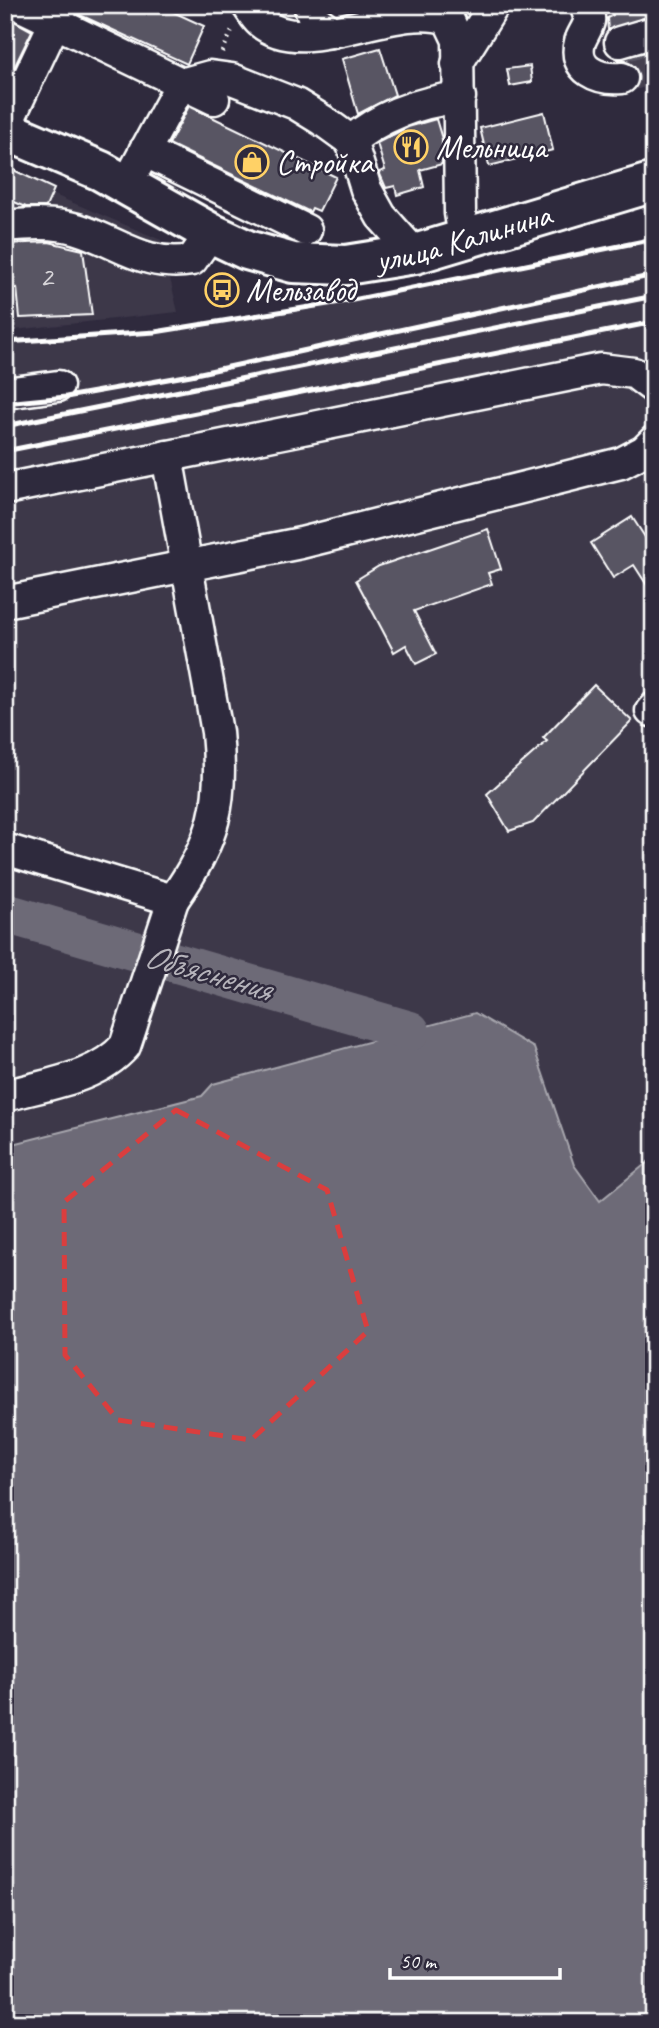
<svg xmlns="http://www.w3.org/2000/svg" width="659" height="2028" font-family="Caveat,sans-serif">
<style>
.built{fill:#3c3749}
.water{fill:#6d6a77;stroke:#a7a6ad;stroke-width:2}
.lines{fill:none;stroke-linecap:round;stroke-linejoin:round}
.river{stroke:#6d6a77;stroke-width:40}
.building{fill:#595564;stroke:#fff;stroke-width:2}
.minor-tunnel{stroke:#443f50;stroke-width:30;stroke-dasharray:30 15;stroke-linecap:butt}
.minor-casing{stroke:#fff;stroke-width:35}
.major-casing{stroke:#fff;stroke-width:44}
.path{stroke:#fff;stroke-width:4.5;stroke-dasharray:2 5;stroke-linecap:butt}
.minor{stroke:#2f2a3d;stroke-width:30}
.major{stroke:#2f2a3d;stroke-width:38}
.rail{stroke:#fff;stroke-width:5}
.marked{fill:none;stroke:#da3e3e;stroke-width:5;stroke-dasharray:14 9;stroke-linejoin:round}
.labels{text-anchor:middle;dominant-baseline:central;stroke-width:5;stroke-linejoin:round;paint-order:stroke}
.number-label{font-size:30px;fill:#d6d4d8}
.poi-label{font-size:33px;fill:#fff;stroke:#2f2a3d;text-anchor:start}
.street-label{font-size:33px;fill:#fff;stroke:#2f2a3d}
.water-label{font-size:35px;font-style:italic;fill:#b6b4bb;stroke:#2f2a3d}
</style>
<rect width="100%" height="100%" fill="#2f2a3d"/>
<filter id="ink" filterUnits="userSpaceOnUse"><feTurbulence type="fractalNoise" baseFrequency=".0143" numOctaves="2"/><feDisplacementMap in="SourceGraphic" scale="14" xChannelSelector="R" yChannelSelector="G"/><feConvolveMatrix kernelMatrix="1 2 1 2 8 2 1 2 1" color-interpolation-filters="sRGB"/></filter>
<g filter="url(#ink)">
<g class="built">
<polygon points="5,174 161,240 178,312 5,331"/>
<polygon points="654,239 654,1157 600,1201 574,1165 534,1048 475,1013 213,1084 202,1096 5,1146 5,342 155,332 353,300"/>
</g>
<polygon class="water" points="475,1013 534,1048 574,1165 600,1201 654,1157 654,2023 5,2023 5,1146 202,1096 213,1084"/>
<g class="lines">
<polyline class="river" points="5,913 410,1031"/>
</g>
<g class="building">
<polygon points="80,5 158,5 204,26 187,64 78,14"/>
<polygon points="610,5 654,5 654,15 608,30 607,18 613,15"/>
<polygon points="5,16 32,31 5,86"/>
<polygon points="380,48 395,95 358,114 342,59"/>
<polygon points="654,50 654,80 638,84 637,68 630,62 616,59"/>
<polygon points="530,66 532,82 510,86 507,69"/>
<polygon points="189,106 336,177 319,211 312,208 310,212 169,144"/>
<polygon points="544,112 553,150 489,166 480,128"/>
<polygon points="436,119 442,139 442,164 420,170 424,187 397,195 395,186 386,188 379,172 385,170 377,143 408,127"/>
<polygon points="5,166 54,189 46,207 26,207 5,198"/>
<polygon points="49,242 83,250 92,315 20,318 17,288 5,290 5,244"/>
<polygon points="632,517 654,551 654,596 634,565 613,578 591,543"/>
<polygon points="488,529 501,569 488,573 492,584 414,611 436,654 416,664 406,645 394,652 356,580 379,566"/>
<polygon points="594,685 632,721 533,823 509,831 487,794 547,741 543,738"/>
</g>
<g class="lines">
<polyline class="minor-tunnel" points="622,78 654,69"/>
<defs>
<g id="minor">
<polyline points="19,5 214,99"/>
<path d="M247,5C251,10 255,18 260,22C307,61 393,0 448,19L458,40L460,213L464,238"/>
<polyline points="309,5 314,19 332,32"/>
<path d="M585,5C587,10 590,17 589,21C588,28 582,35 580,42C572,70 599,80 622,78"/>
<polyline points="620,42 654,32"/>
<polyline points="457,64 494,5"/>
<polyline points="12,113 63,5"/>
<path d="M351,141C381,115 421,102 460,97"/>
<polyline points="144,151 306,230"/>
<polyline points="126,186 181,84 210,76 232,79 296,104 322,120 351,141 366,189 381,216 415,254"/>
<path d="M5,226C28,224 55,222 77,229C119,242 145,268 192,260L211,233"/>
<polyline points="5,393 58,386"/>
<polyline points="5,489 601,369 634,373 654,388"/>
<polyline points="5,602 301,543 621,463 644,451 654,441"/>
<polyline points="651,711 654,708"/>
<path d="M5,849L173,900C215,841 224,802 217,732L167,456"/>
<path d="M5,1096C46,1084 96,1079 125,1046L173,900"/>
</g>
<g id="major">
<path id="s1" d="M5,130L101,171L211,233L247,250L293,263L346,265L415,254L654,182"/>
</g>
</defs>
<use href="#minor" class="minor-casing"/>
<use href="#major" class="major-casing"/>
<polyline class="path" points="222,52 233,29"/>
<use href="#minor" class="minor"/>
<use href="#major" class="major"/>
<g class="rail">
<polyline points="5,342 155,332 353,300 654,239"/>
<polyline points="5,403 66,397 191,375 654,275"/>
<polyline points="5,426 654,296"/>
<polyline points="5,451 654,322"/>
</g>
</g>
</g>
<path class="marked" d="M176,1110L327,1190L368,1331L251,1440L118,1420L65,1355L64,1202Z"/>
<defs>
<symbol id="restaurant-ring" viewBox="-11 -11 22 22"><circle r="9.5" fill="#2f2a3d" stroke="#ffd166" stroke-width="1.5"/><path d="M-5-6h1v4h1v-4h1v4h1v-4h1v5L-1.5 .5V6h-2V.5L-5-1ZM5-6V6H3V1.5H1.5Q1.5-4 5-6Z" fill="#ffd166"/></symbol>
<symbol id="shop-ring" viewBox="-11 -11 22 22"><circle r="9.5" fill="#2f2a3d" stroke="#ffd166" stroke-width="1.5"/><path d="M-5-2.5h2.3a2.7 3.5 0 0 1 5.4 0H5L5.5 6h-11ZM-1.5-2.5h3a1.5 2.3 0 0 0-3 0Z" fill="#ffd166"/></symbol>
<symbol id="bus-ring" viewBox="-11 -11 22 22"><circle r="9.5" fill="#2f2a3d" stroke="#ffd166" stroke-width="1.5"/><path d="M-5-6H5V4H4V6H2V4H-2V6H-4V4H-5ZM-3.5-4V0h7V-4ZM-3.5 1.2v1.5H-2V1.2ZM2 1.2v1.5H3.5V1.2Z" fill="#ffd166"/></symbol>
</defs>
<g fill-rule="evenodd">
<use href="#restaurant-ring" x="392" y="128" width="38" height="38"/>
<use href="#shop-ring" x="233" y="143" width="38" height="38"/>
<use href="#bus-ring" x="203" y="271" width="38" height="38"/>
</g>
<g class="labels">
<g class="number-label">
<text x="46" y="276">2</text>
</g>
<g class="poi-label">
<text x="436" y="147">Мельница</text>
<text x="276" y="162">Стройка</text>
<text x="246" y="290">Мельзавод</text>
</g>
<g class="street-label">
<text stroke="none"><textPath href="#s1" startOffset="492">улица Калинина</textPath></text>
</g>
<g class="water-label">
<text transform="translate(208 972) rotate(16)">Объяснения</text>
</g>
</g>
<rect width="659" height="2028" fill="none" stroke="#2f2a3d" stroke-width="28"/>
<rect x="14" y="14" width="631" height="2000" fill="none" stroke="#fff" stroke-width="2.5" filter="url(#ink)"/>
<path d="M390 1968v10h170v-10" fill="none" stroke="#ffffff" stroke-width="3.5"/>
<text x="400" y="1968" font-size="21" fill="#ffffff" stroke="#2f2a3d" stroke-width="5" paint-order="stroke">50 m</text>
</svg>
